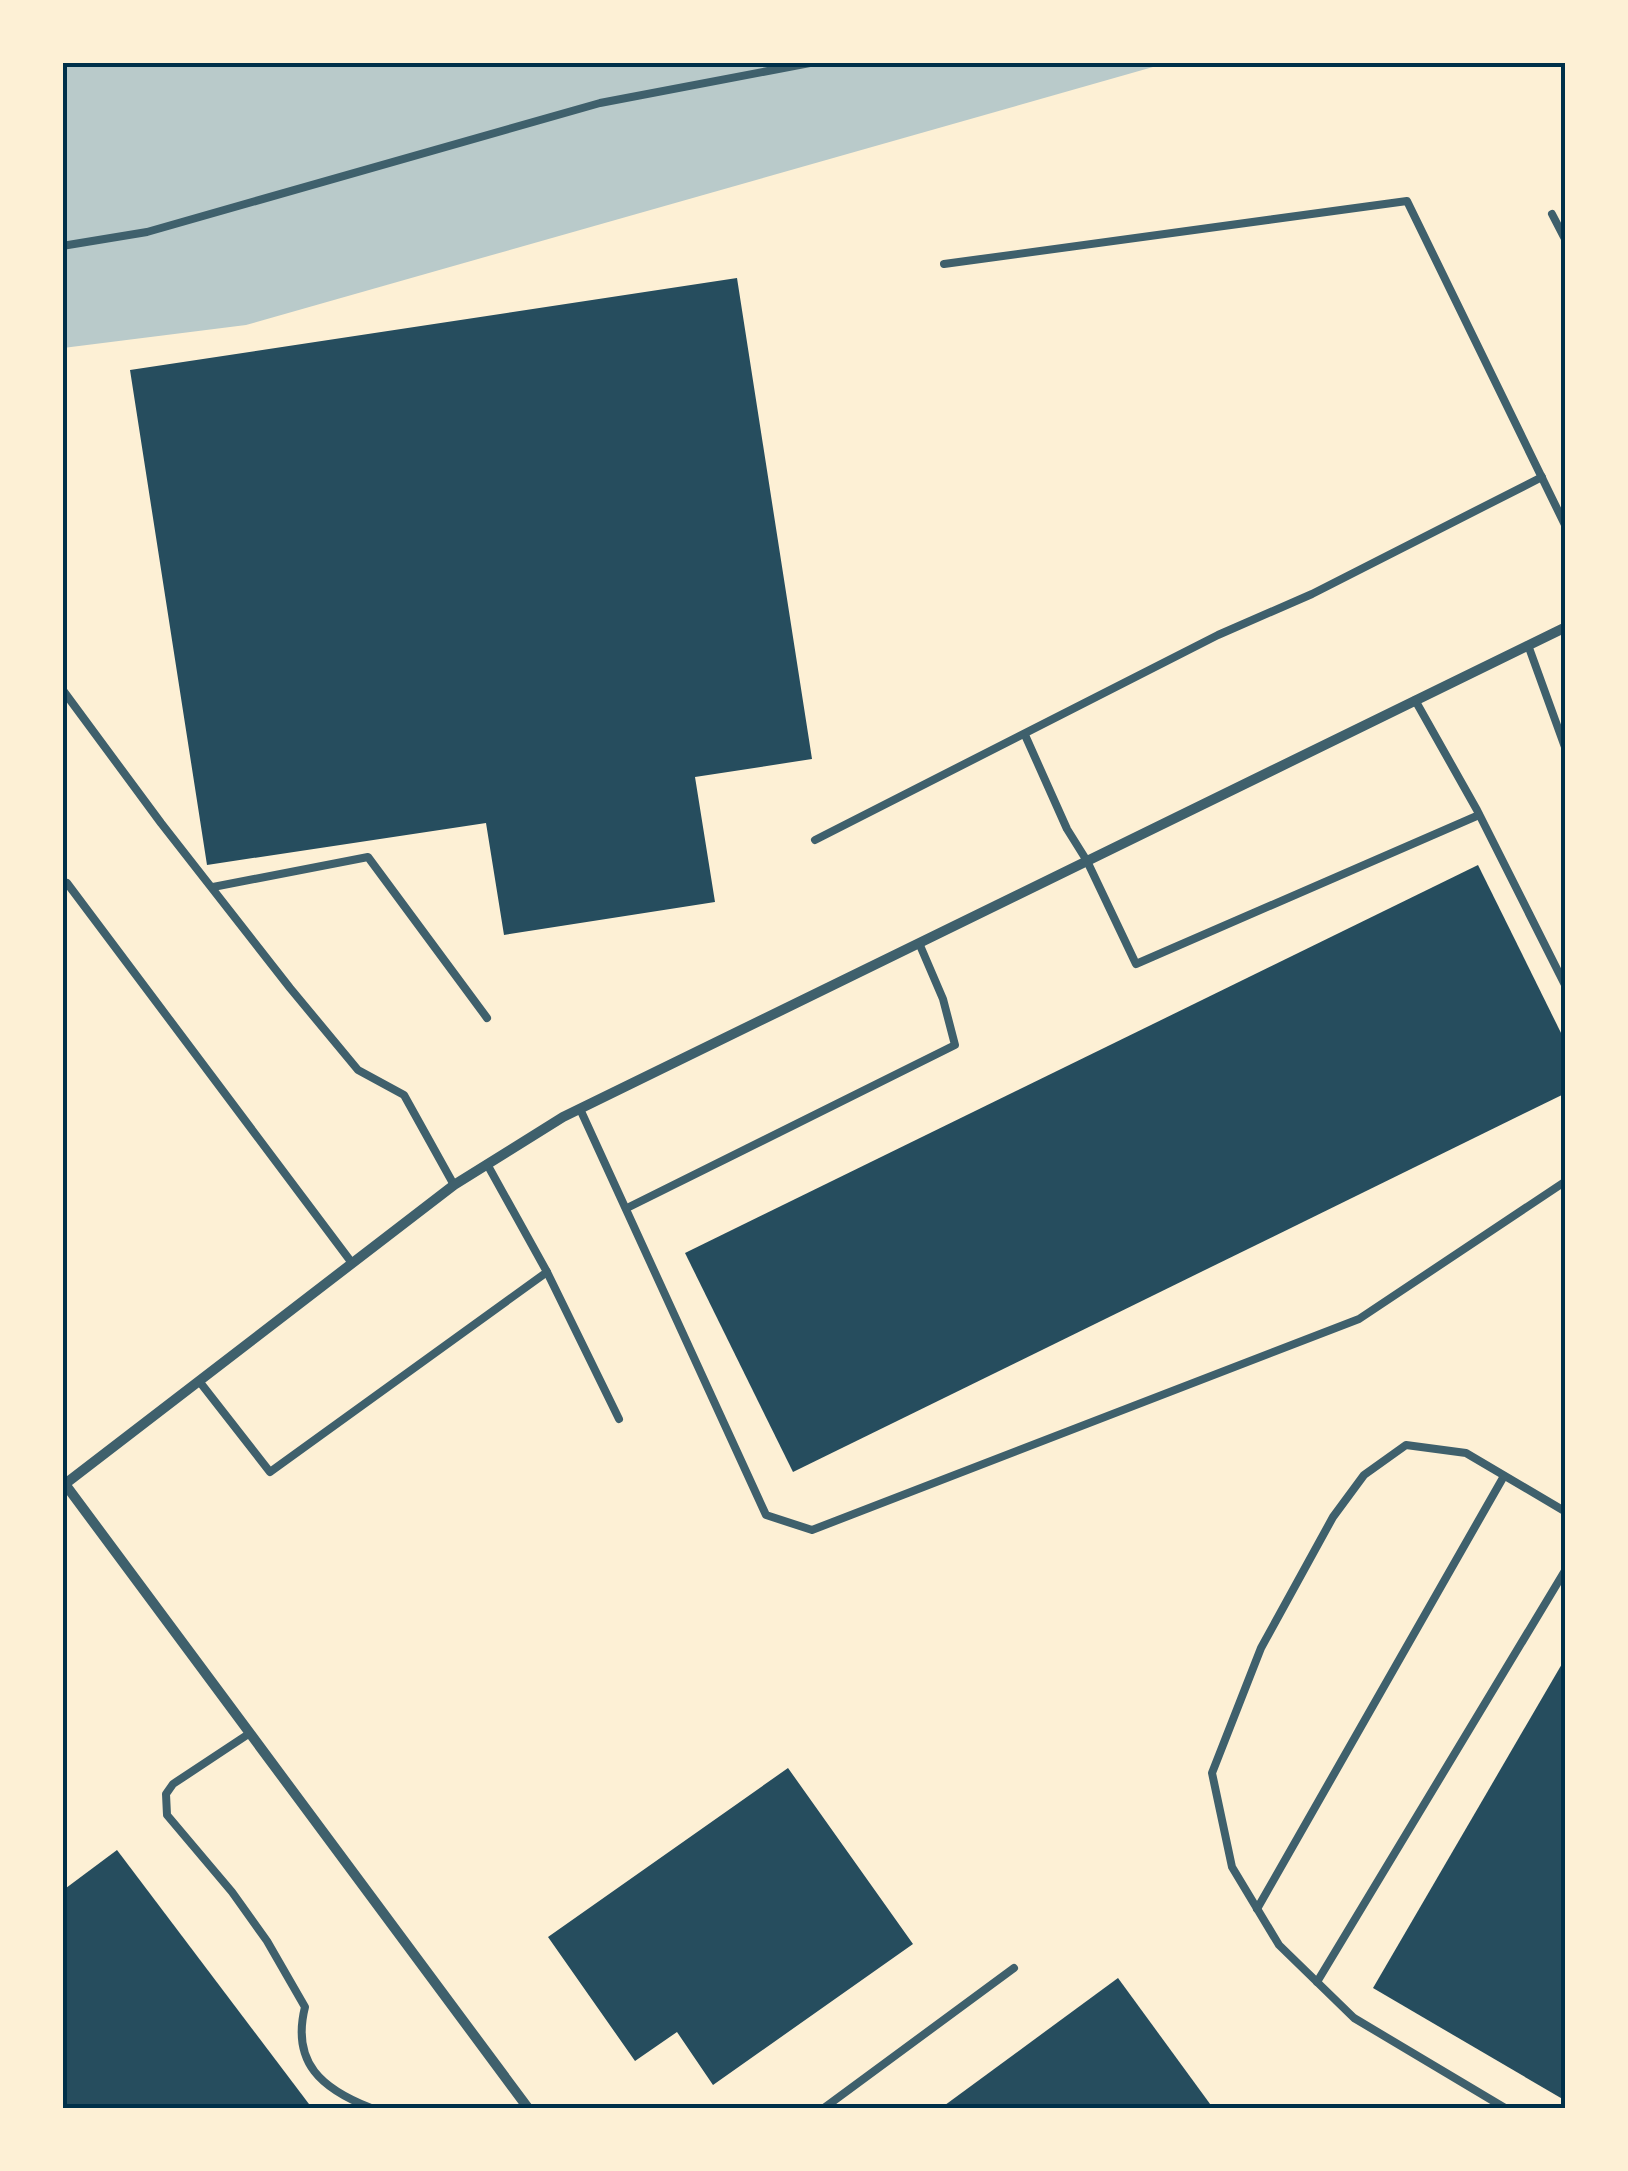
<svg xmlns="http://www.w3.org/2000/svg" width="1628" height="2171" font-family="'Noto Sans',sans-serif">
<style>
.green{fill:#b9caca}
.building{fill:#264d5e}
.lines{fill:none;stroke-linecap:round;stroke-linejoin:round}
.service{stroke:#3f606c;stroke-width:8}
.minor{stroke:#3f606c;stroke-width:10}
.neatline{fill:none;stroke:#003049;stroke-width:4}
</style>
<rect width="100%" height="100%" fill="#fdf0d5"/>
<polygon class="green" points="62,63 1167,63 246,325 63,348"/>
<g class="building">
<polygon points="737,278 812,759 695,777 715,902 504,935 486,823 207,865 130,370"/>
<polygon points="1478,865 1566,1043 1566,1093 793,1472 685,1253"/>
<polygon points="1566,1657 1566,2101 1373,1988"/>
<polygon points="788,1768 913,1944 713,2085 677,2032 635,2061 548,1937"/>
<polygon points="117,1850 312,2108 62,2108 62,1891"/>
<polygon points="1118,1978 1213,2108 941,2108"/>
</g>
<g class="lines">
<g class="service">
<polyline points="1552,214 1566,241"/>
<polyline points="62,246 147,232 600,103 815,62"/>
<polyline points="944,264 1407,201 1566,527"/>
<polyline points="1528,645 1566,750"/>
<polyline points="62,689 161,823 290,988 358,1070 404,1095 454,1185"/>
<polyline points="1415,700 1477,810 1566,987"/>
<polyline points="1025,735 1067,829 1087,861 1136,964 1479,815"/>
<polyline points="815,840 1218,635 1312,594 1542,477"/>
<polyline points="62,886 67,883 352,1263"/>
<polyline points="213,887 368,857 487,1018"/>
<polyline points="580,1109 766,1515 812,1530 1359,1319 1566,1181"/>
<polyline points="627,1208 955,1045 943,999 919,943"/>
<polyline points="547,1272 619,1419"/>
<polyline points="199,1381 270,1472 547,1272 487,1164"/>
<path d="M250,1733L173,1784L166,1794L167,1815L232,1892L267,1941L305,2007C291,2063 322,2089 371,2108"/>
<polyline points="1257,1909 1504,1476"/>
<polyline points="1317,1982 1566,1569"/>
<polyline points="824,2108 1014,1968"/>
<polyline points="1505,2108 1354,2018 1279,1945 1232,1867 1212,1773 1261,1648 1333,1517 1364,1475 1406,1445 1466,1453 1566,1512"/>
</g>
<g class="minor">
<polyline points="62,1480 528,2108"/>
<polyline points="65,1484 454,1185 563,1117 1566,627"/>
</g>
</g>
<rect width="1628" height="2171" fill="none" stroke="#fdf0d5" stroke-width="130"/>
<rect x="65" y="65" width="1498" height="2041" class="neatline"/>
</svg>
